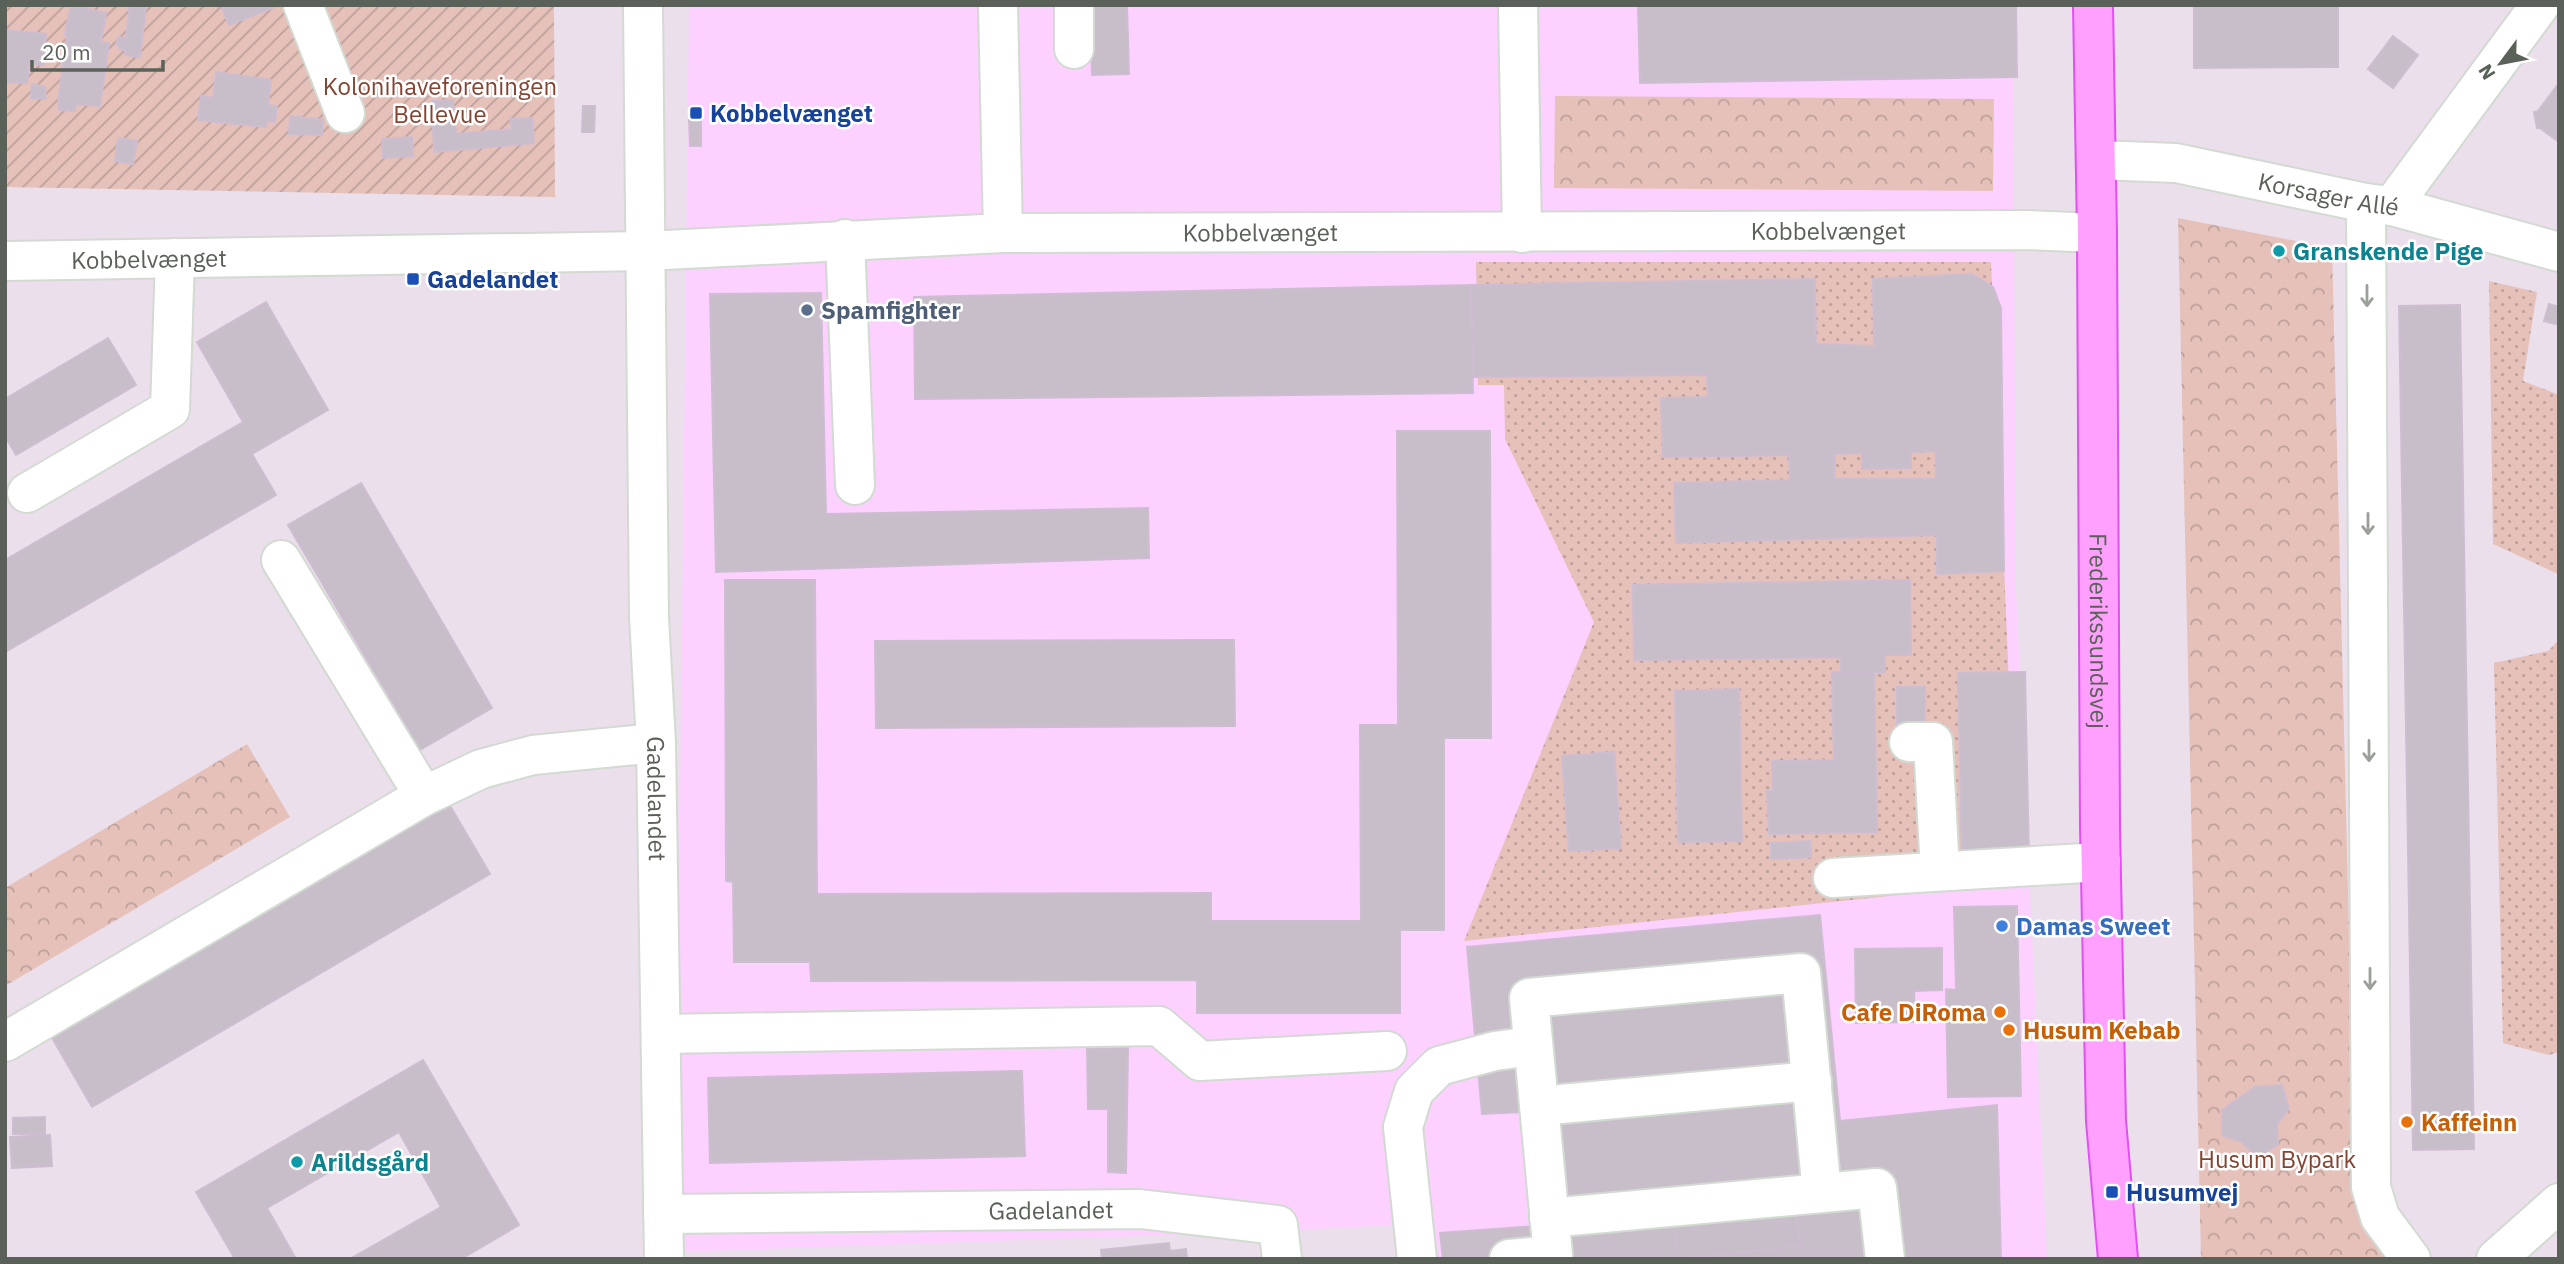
<svg xmlns="http://www.w3.org/2000/svg" width="2564" height="1264" font-family="'IBM Plex Sans',sans-serif">
<style>
.commercial{fill:#fcd1ff}
.grass{fill:url(#grass-dots)}
.park{fill:url(#park-crowns)}
.garden{fill:url(#garden-furrows)}
.building{fill:#c7beca;stroke:#cebdd0;stroke-width:2;fill-rule:evenodd}
.lines{fill:none;stroke-linecap:round;stroke-linejoin:round}
.minor-casing{stroke:#d3dad2;stroke-width:42}
.major-casing{stroke:#e24ff5;stroke-width:42}
.minor{stroke:#fff;stroke-width:38}
.major{stroke:#ffa0ff;stroke-width:38}
.oneway{stroke:#9ca09b}
.transit-dot{fill:#1a4fb4;stroke:#fff;stroke-width:2.5}
.culture-dot{fill:#0f9aa8;stroke:#fff;stroke-width:2.5}
.service-dot{fill:#5c6f8a;stroke:#fff;stroke-width:2.5}
.shop-dot{fill:#3f7fe0;stroke:#fff;stroke-width:2.5}
.food-dot{fill:#e8710a;stroke:#fff;stroke-width:2.5}
.labels{text-anchor:middle;dominant-baseline:central;stroke-width:5;stroke-linejoin:round;paint-order:stroke}
.park-label{font-size:24px;fill:#854432;stroke:#fff}
.transit-label{font-size:24px;font-weight:bold;fill:#164399;stroke:#fff;text-anchor:start}
.street-label{font-size:24px;fill:#5a6158;stroke:#fff}
.culture-label{font-size:24px;font-weight:bold;fill:#0d838f;stroke:#fff;text-anchor:start}
.service-label{font-size:24px;font-weight:bold;fill:#4e5e75;stroke:#fff;text-anchor:start}
.shop-label{font-size:24px;font-weight:bold;fill:#366cbe;stroke:#fff;text-anchor:start}
.food-label{font-size:24px;font-weight:bold;fill:#c56008;stroke:#fff;text-anchor:start}
</style>
<defs>
<pattern id="grass-dots" width="8" height="8" patternUnits="userSpaceOnUse" patternTransform="scale(1.75)"><rect width="8" height="8" fill="#e5c1ba"/><path d="M2 2h.1M6 6h.1" fill="none" stroke="#bda09a" stroke-width="1.8" stroke-linecap="round"/></pattern>
<pattern id="park-crowns" width="20" height="18" patternUnits="userSpaceOnUse" patternTransform="scale(1.75)"><rect width="20" height="18" fill="#e5c1ba"/><path d="M2 6a3 3 0 1 1 6 0M12 15a3 3 0 1 1 6 0" fill="none" stroke="#bda09a"/></pattern>
<pattern id="garden-furrows" width="10" height="10" patternUnits="userSpaceOnUse" patternTransform="scale(1.75)"><rect width="10" height="10" fill="#e5c1ba"/><path d="M-1 1l2-2M0 10L10 0M9 11l2-2" fill="none" stroke="#bda09a"/></pattern>
</defs>
<rect width="100%" height="100%" fill="#ebdfec"/>
<polygon class="commercial" points="689,5 2013,5 2016,591 2047,1259 1423,1259 1419,1224 1227,1233 675,1252"/>
<g class="grass">
<polygon points="1476,262 1991,262 2017,871 2003,884 1464,941 1594,622 1505,439 1504,385 1478,385"/>
<polygon points="2489,281 2537,292 2523,381 2559,395 2558,574 2493,544"/>
<polygon points="2559,640 2559,1052 2549,1055 2503,1043 2494,663 2548,651"/>
</g>
<g class="park">
<polygon points="1555,96 1994,99 1993,191 1554,188"/>
<polygon points="2178,218 2332,248 2355,1172 2388,1255 2383,1259 2201,1259"/>
<polygon points="247,744 290,817 5,986 5,888"/>
</g>
<polygon class="garden" points="5,5 554,5 555,197 5,187"/>
<g class="building">
<polygon points="71,5 106,13 101,42 109,43 100,106 76,104 75,111 59,110 58,102 67,34 65,34"/>
<polygon points="130,5 146,5 140,57 125,55 126,51 120,49 116,43 119,37 126,38"/>
<polygon points="221,5 280,5 229,25"/>
<polygon points="1090,5 1127,5 1129,74 1092,75"/>
<polygon points="1638,5 2016,5 2017,77 1640,83"/>
<polygon points="2194,5 2338,5 2338,67 2194,68"/>
<polygon points="5,30 46,34 44,65 29,64 27,83 5,82"/>
<polygon points="2393,36 2418,55 2393,88 2368,69"/>
<polygon points="216,72 271,80 268,105 277,106 275,122 267,121 266,127 198,120 201,96 213,98"/>
<polygon points="2559,83 2559,142 2540,128 2537,128 2534,112 2538,111"/>
<polygon points="32,84 45,87 46,99 31,98"/>
<polygon points="453,100 456,134 512,129 510,119 532,118 534,143 434,152 432,101"/>
<polygon points="583,106 595,106 594,132 582,132"/>
<polygon points="290,116 323,120 322,135 289,134"/>
<polygon points="689,120 701,120 701,146 690,146"/>
<polygon points="412,137 413,156 383,158 382,139"/>
<polygon points="118,138 137,141 133,164 115,161"/>
<path d="M1972,274L1993,287L2001,308L2004,571L1937,574V535L1676,543L1674,483L1790,480L1789,455L1663,457L1661,398L1708,397L1707,375L1473,377L1471,285L1815,279L1816,344L1874,346L1873,279ZM1936,451V479H1834L1835,454L1862,453V469L1911,468V452Z"/>
<polygon points="1471,285 1473,393 915,399 914,297"/>
<polygon points="821,293 826,514 1148,508 1149,558 716,572 710,294"/>
<polygon points="266,302 328,410 252,454 276,495 5,652 5,560 243,422 197,342"/>
<polygon points="2549,304 2559,307 2559,325 2544,321"/>
<polygon points="2460,305 2474,1149 2413,1150 2399,306"/>
<polygon points="108,338 136,385 16,455 5,436 5,399"/>
<polygon points="1397,431 1490,431 1491,738 1444,738 1444,930 1400,930 1400,1013 1197,1013 1197,980 811,981 810,962 734,962 733,882 726,881 725,580 815,580 817,894 1211,893 1211,921 1361,921 1360,725 1398,725"/>
<polygon points="361,483 492,708 420,750 288,525"/>
<polygon points="1910,580 1911,655 1885,655 1885,672 1841,672 1841,657 1634,660 1633,585"/>
<polygon points="1234,640 1235,726 876,728 875,641"/>
<polygon points="1832,672 1874,672 1877,832 1769,834 1767,791 1773,791 1772,761 1834,760"/>
<polygon points="2025,672 2029,859 1962,860 1958,673"/>
<polygon points="1897,687 1925,687 1925,728 1897,729"/>
<polygon points="1739,689 1742,841 1678,842 1675,691"/>
<polygon points="1614,752 1621,848 1569,851 1562,756"/>
<polygon points="449,804 490,874 92,1107 51,1036"/>
<polygon points="1810,841 1811,857 1771,859 1771,843"/>
<polygon points="2017,906 2021,1096 1948,1097 1946,989 1956,990 1954,907"/>
<polygon points="1820,915 1840,1121 1997,1105 2001,1259 1443,1259 1440,1233 1535,1226 1523,1112 1482,1114 1467,947"/>
<polygon points="1942,948 1942,990 1914,991 1915,1022 1856,1023 1855,949"/>
<polygon points="1128,1048 1126,1173 1108,1172 1108,1109 1088,1109 1087,1049"/>
<polygon points="423,1060 519,1225 461,1259 350,1259 441,1207 399,1132 267,1208 296,1259 235,1259 196,1192"/>
<polygon points="1022,1071 1025,1156 710,1163 708,1078"/>
<polygon points="2282,1085 2289,1109 2277,1124 2278,1144 2257,1158 2242,1142 2222,1135 2222,1110 2255,1087"/>
<polygon points="45,1117 45,1134 13,1134 13,1118"/>
<polygon points="50,1135 52,1166 12,1168 10,1137"/>
<polygon points="1795,1206 1800,1246 1678,1259 1674,1219"/>
<polygon points="1169,1243 1170,1251 1186,1249 1187,1259 1102,1259 1101,1250"/>
</g>
<g class="lines">
<defs>
<g id="minor">
<polyline points="303,5 345,113"/>
<path id="s1" d="M643,5L649,617L656,743L664,1259"/>
<polyline points="998,5 1003,233"/>
<polyline points="1074,5 1074,49"/>
<polyline points="1518,5 1522,233"/>
<path id="s2" d="M2096,160L2176,163L2366,203L2392,206L2559,252"/>
<polyline points="2366,203 2371,1187 2380,1217 2411,1259"/>
<polyline points="2392,206 2540,5"/>
<polyline points="845,239 855,485"/>
<path id="s3" d="M5,261L646,251L1003,233L2028,230L2097,233"/>
<polyline points="27,493 170,409 175,258"/>
<polyline points="281,560 424,796"/>
<polyline points="1909,742 1933,742 1940,871"/>
<polyline points="1833,878 2101,862"/>
<polyline points="661,1034 1159,1026 1200,1061 1387,1051"/>
<polyline points="5,1042 424,796 481,769 533,755 656,743"/>
<polyline points="1539,1106 1812,1081"/>
<path id="s4" d="M663,1214L1140,1209L1278,1225L1282,1259"/>
<polyline points="1549,1218 1877,1188 1885,1259"/>
<polyline points="1417,1259 1403,1127 1414,1091 1439,1066 1495,1051 1533,1046"/>
<polyline points="1509,1259 1553,1255 1529,998 1801,973 1822,1193"/>
<polyline points="2496,1259 2559,1203"/>
</g>
<g id="major">
<path id="s5" d="M2093,5L2097,233L2100,827L2106,1121L2118,1259"/>
</g>
</defs>
<use href="#minor" class="minor-casing"/>
<use href="#major" class="major-casing"/>
<use href="#minor" class="minor"/>
<use href="#major" class="major"/>
</g>
<defs><path id="oneway-shaft" d="M-6 0H5M1.5-3L5.5 0L1.5 3" fill="none" stroke-width="1.6" stroke-linecap="round" stroke-linejoin="round" transform="scale(1.75)"/></defs>
<g class="oneway">
<use href="#oneway-shaft" transform="translate(2367 296) rotate(90)"/>
<use href="#oneway-shaft" transform="translate(2368 524) rotate(90)"/>
<use href="#oneway-shaft" transform="translate(2369 751) rotate(90)"/>
<use href="#oneway-shaft" transform="translate(2370 979) rotate(90)"/>
</g>
<g class="transit-dot">
<rect x="689" y="106" width="14" height="14" rx="3.5"/>
<rect x="406" y="272" width="14" height="14" rx="3.5"/>
<rect x="2105" y="1185" width="14" height="14" rx="3.5"/>
</g>
<g class="culture-dot">
<circle cx="2279" cy="251" r="7"/>
<circle cx="297" cy="1162" r="7"/>
</g>
<circle class="service-dot" cx="807" cy="310" r="7"/>
<circle class="shop-dot" cx="2002" cy="926" r="7"/>
<g class="food-dot">
<circle cx="2000" cy="1012" r="7"/>
<circle cx="2009" cy="1030" r="7"/>
<circle cx="2407" cy="1122" r="7"/>
</g>
<g class="labels">
<g class="park-label">
<text x="440" y="86">Kolonihaveforeningen<tspan x="440" dy="28">Bellevue</tspan></text>
<text x="2277" y="1159">Husum Bypark</text>
</g>
<g class="transit-label">
<text x="710" y="113">Kobbelvænget</text>
<text x="427" y="279">Gadelandet</text>
<text x="2126" y="1192">Husumvej</text>
</g>
<g class="street-label">
<text stroke="none"><textPath href="#s2" startOffset="236">Korsager Allé</textPath></text>
<text stroke="none"><textPath href="#s3" startOffset="1824">Kobbelvænget</textPath></text>
<text stroke="none"><textPath href="#s3" startOffset="1256">Kobbelvænget</textPath></text>
<text stroke="none"><textPath href="#s3" startOffset="144">Kobbelvænget</textPath></text>
<text stroke="none"><textPath href="#s5" startOffset="626">Frederikssundsvej</textPath></text>
<text stroke="none"><textPath href="#s1" startOffset="794">Gadelandet</textPath></text>
<text stroke="none"><textPath href="#s4" startOffset="388">Gadelandet</textPath></text>
</g>
<g class="culture-label">
<text x="2293" y="251">Granskende Pige</text>
<text x="311" y="1162">Arildsgård</text>
</g>
<g class="service-label">
<text x="821" y="310">Spamfighter</text>
</g>
<g class="shop-label">
<text x="2016" y="926">Damas Sweet</text>
</g>
<g class="food-label">
<text x="1986" y="1012" text-anchor="end">Cafe DiRoma</text>
<text x="2023" y="1030">Husum Kebab</text>
<text x="2421" y="1122">Kaffeinn</text>
</g>
</g>
<rect width="2564" height="1264" fill="none" stroke="#5a6158" stroke-width="14"/>
<g transform="translate(2501 63) rotate(238)" stroke="#ffffff" stroke-width="5" paint-order="stroke">
<path d="M0-5L12 26L0 18L-12 26Z" fill="#5a6158"/>
<text y="-10" font-size="19" font-weight="bold" text-anchor="middle" fill="#5a6158">N</text>
</g>
<path d="M32 60v10h131v-10" fill="none" stroke="#5a6158" stroke-width="3.5"/>
<text x="42" y="60" font-size="21" fill="#5a6158" stroke="#ffffff" stroke-width="5" paint-order="stroke">20 m</text>
</svg>
